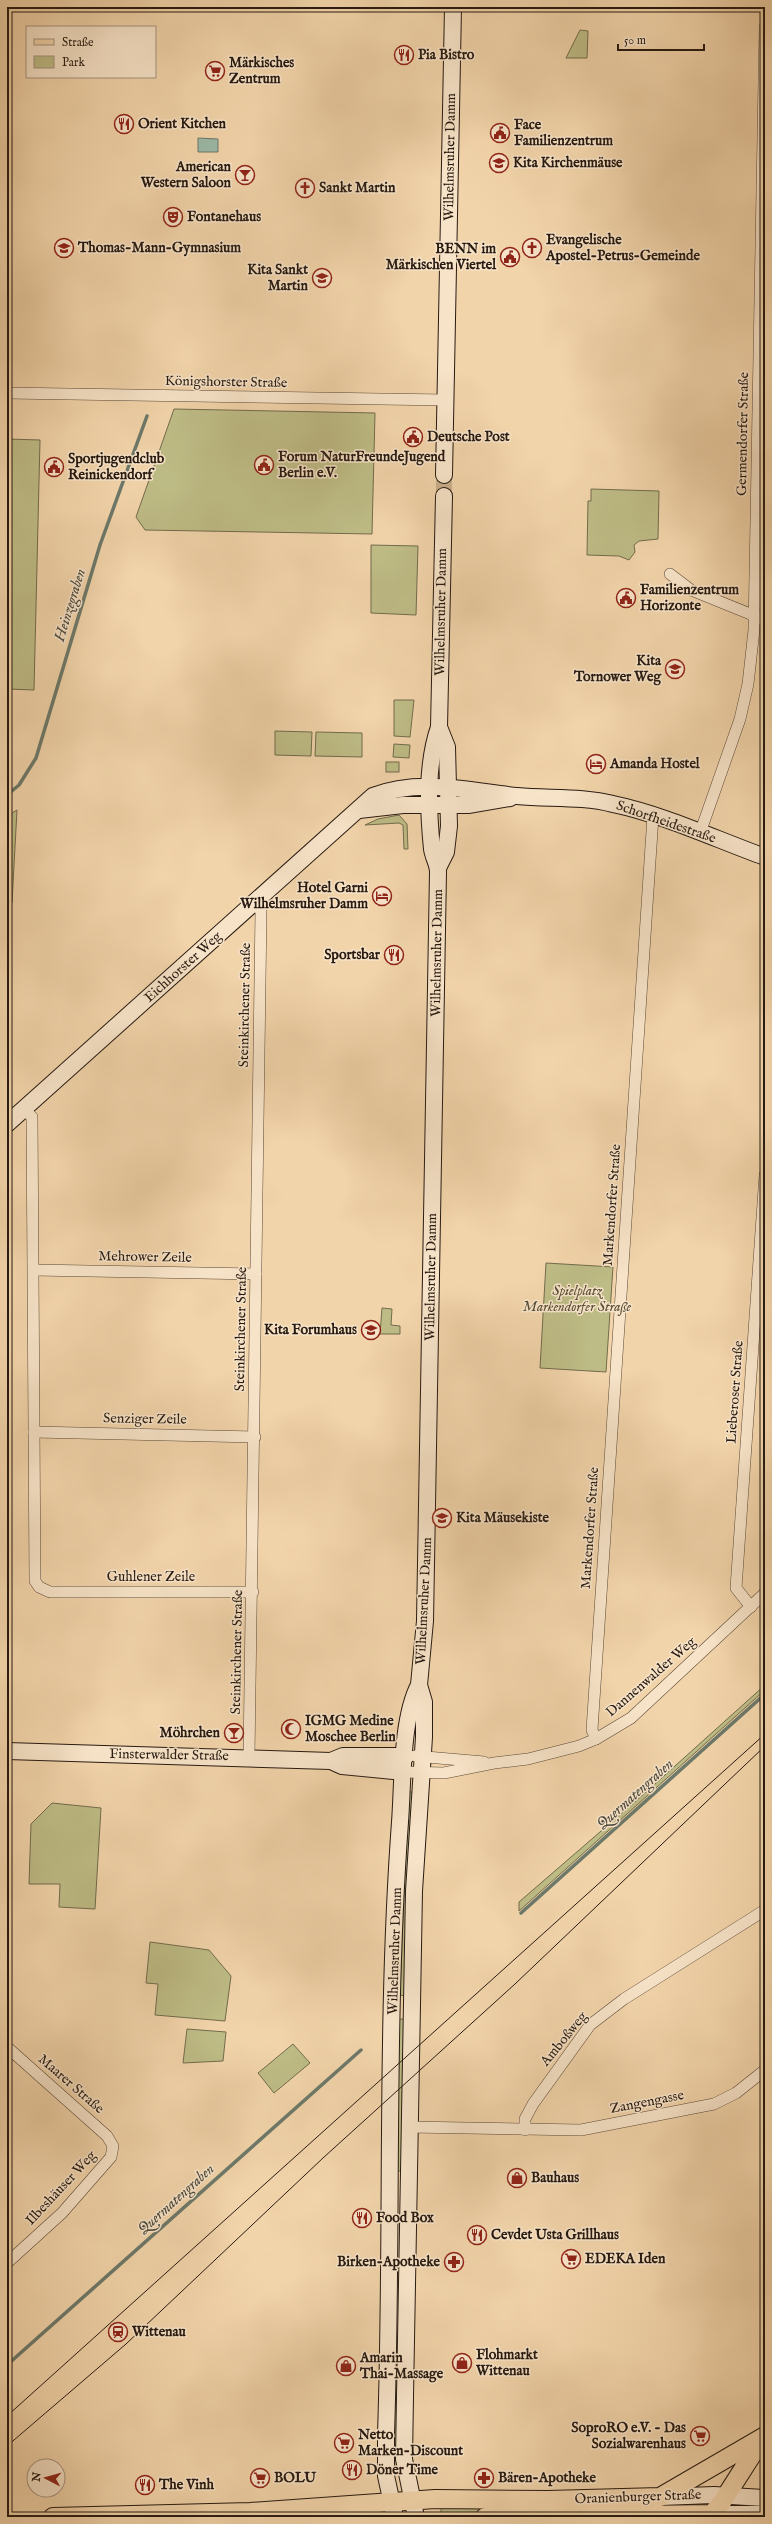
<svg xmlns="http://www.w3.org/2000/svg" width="772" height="2524" font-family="'IM FELL English',serif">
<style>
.green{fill:#bebc86;stroke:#726b4c}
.water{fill:#9bb8a6;stroke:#6d796a}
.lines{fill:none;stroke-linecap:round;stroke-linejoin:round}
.stream{stroke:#6d796a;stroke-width:3.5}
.secondary-tunnel{stroke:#c9af8b;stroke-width:16;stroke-dasharray:16 8;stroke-linecap:butt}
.street-casing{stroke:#5a4837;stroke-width:12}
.secondary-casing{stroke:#271a11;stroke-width:18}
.primary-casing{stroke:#271a11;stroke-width:20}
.street{stroke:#f7e3c8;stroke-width:11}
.secondary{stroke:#f7e3c8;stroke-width:16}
.primary{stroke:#f2d4aa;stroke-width:18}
.tram{stroke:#271a11;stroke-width:1}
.labels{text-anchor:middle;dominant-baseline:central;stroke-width:3;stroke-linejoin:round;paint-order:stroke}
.poi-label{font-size:14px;font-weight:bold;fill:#271a11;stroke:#f7e3c8;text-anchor:start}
.street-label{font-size:14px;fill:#271a11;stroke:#f7e3c8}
.park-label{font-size:14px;font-style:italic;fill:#544b34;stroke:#f7e3c8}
.water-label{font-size:15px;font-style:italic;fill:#4a493e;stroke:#f7e3c8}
</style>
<rect width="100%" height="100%" fill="#f2d4aa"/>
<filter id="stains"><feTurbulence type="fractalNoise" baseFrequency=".005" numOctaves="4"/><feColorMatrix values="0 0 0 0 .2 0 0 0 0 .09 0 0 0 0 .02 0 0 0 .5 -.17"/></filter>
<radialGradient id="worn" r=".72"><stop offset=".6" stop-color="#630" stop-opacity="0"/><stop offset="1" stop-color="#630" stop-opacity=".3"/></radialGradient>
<g class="green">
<polygon points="580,30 588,31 587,58 566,58"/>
<polygon points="174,409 375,413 372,534 145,530 136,517"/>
<polygon points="7,439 40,440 34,690 7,689"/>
<polygon points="591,489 659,491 658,539 639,541 634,545 635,552 629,560 619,556 587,555 588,501 591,501"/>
<polygon points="371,545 418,546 416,615 371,613"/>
<polygon points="394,700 414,700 410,737 394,736"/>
<polygon points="275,731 312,732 311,756 275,755"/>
<polygon points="316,732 362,733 362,757 315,756"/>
<polygon points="394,744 410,745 409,758 393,757"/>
<rect x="386" y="762" width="13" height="10"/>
<polygon points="17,810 12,903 7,903 7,816"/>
<polygon points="399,815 407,824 408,849 404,849 403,825 399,823 365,825 378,819"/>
<polygon points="546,1263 613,1267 606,1372 540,1368"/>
<polygon points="382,1308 392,1309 391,1325 400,1326 400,1334 380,1334"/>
<polygon points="765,1685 765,1690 519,1911 519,1902 645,1793"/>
<polygon points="408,1792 415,1792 405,1996 400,1995"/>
<polygon points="52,1803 101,1808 95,1909 59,1907 60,1884 29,1884 31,1824"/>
<polygon points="150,1942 209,1950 231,1976 225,2021 155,2015 158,1984 146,1983"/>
<polygon points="399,2019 405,2019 403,2171 396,2171"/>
<polygon points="187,2029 226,2032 223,2061 183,2063"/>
<polygon points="293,2044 310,2063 274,2093 258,2073"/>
<polygon points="396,2360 398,2361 400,2470 394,2470 393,2362"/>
<polygon points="530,2507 531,2511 441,2513 441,2508"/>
</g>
<polygon class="water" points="198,138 218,139 218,152 198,152"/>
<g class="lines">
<g class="stream">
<polyline points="7,795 19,785 36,758 100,545 147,416"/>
<polyline points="7,1198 7,1199"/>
<polyline points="521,1913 765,1694"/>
<polyline points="7,2365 361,2050"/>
</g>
<polyline class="secondary-tunnel" points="444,496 444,475"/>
<defs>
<g id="street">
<polyline points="7,393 445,400"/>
<polyline points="670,574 691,590 765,620"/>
<polyline points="700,833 740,719 748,684 754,630 765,27"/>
<polyline points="24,1109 32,1117 35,1581 39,1587 50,1592 253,1592"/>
<polyline points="34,1270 256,1274"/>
<polyline points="34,1432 255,1437"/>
<polyline points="751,1607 736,1588 765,1175"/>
<polyline points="596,1739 592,1730 653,816"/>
<polyline points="415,1756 484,1762"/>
<polyline points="249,1757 261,911 254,903"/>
<polyline points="404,1772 444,1773 494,1763 528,1759 579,1746 596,1739 631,1718 765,1593"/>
<polyline points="7,2047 107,2136 113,2146 111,2157 62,2213 7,2263"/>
<polyline points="409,2127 581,2130 714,2104 736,2093 765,2070"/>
<polyline points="525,2130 525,2119 533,2104 590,2025 624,1999 765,1910"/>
</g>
<g id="secondary">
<polyline points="444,475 453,7"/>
<polyline points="359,810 403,805 468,805 510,798"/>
<polyline points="438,868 446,852 449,826 447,747 439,727"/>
<path d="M7,1124L373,796C419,778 470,791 517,796C549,799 582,796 613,804C665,815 715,839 765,857"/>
<polyline points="7,1751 331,1761 343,1756 406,1756"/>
<polyline points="331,1761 342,1766 404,1772"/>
<polyline points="660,2497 714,2495 765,2498"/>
<polyline points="712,2514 765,2514"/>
<path d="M395,2517L386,2476V2434C393,2230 385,2026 400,1822C403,1783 401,1719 419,1685"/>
<path d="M416,2517L404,2459L405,2396L414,1891L424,1737V1702L419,1685L425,1621L438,872C438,864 433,857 432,849C428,809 426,765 439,727L444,496"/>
</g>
<g id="primary">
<polyline points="53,2517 250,2512 435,2499 548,2500 660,2497 765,2436"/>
<polyline points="485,2517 712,2514 722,2502 761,2441"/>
</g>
</defs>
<use href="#street" class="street-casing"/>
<use href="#secondary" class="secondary-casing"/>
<use href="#primary" class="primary-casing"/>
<use href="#street" class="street"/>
<use href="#secondary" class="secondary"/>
<use href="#primary" class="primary"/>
<g class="tram">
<polyline points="7,2416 765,1734"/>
<polyline points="7,2446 126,2344 323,2158 515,1984 765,1746"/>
</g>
</g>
<defs>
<symbol id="restaurant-ring" viewBox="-11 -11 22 22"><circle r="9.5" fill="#f7e3c8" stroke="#8f2418" stroke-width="1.5"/><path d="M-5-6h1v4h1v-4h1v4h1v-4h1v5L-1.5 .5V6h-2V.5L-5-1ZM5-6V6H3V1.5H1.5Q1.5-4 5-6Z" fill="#8f2418"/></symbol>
<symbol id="supermarket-ring" viewBox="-11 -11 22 22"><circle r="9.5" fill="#f7e3c8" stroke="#8f2418" stroke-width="1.5"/><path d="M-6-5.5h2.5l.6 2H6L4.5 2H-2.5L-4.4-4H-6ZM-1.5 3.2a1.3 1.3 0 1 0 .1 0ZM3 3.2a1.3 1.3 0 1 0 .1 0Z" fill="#8f2418"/></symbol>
<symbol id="civic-ring" viewBox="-11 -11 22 22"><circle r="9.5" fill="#f7e3c8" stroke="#8f2418" stroke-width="1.5"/><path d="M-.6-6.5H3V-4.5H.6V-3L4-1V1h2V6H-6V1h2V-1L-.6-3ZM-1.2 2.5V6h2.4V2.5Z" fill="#8f2418"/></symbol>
<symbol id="school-ring" viewBox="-11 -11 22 22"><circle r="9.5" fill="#f7e3c8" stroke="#8f2418" stroke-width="1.5"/><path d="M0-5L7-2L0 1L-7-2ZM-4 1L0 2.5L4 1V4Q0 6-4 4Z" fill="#8f2418"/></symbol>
<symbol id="bar-ring" viewBox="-11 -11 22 22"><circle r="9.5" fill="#f7e3c8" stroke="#8f2418" stroke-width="1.5"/><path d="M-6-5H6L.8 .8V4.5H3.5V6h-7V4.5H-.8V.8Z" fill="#8f2418"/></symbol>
<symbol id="church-ring" viewBox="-11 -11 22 22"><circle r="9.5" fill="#f7e3c8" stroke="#8f2418" stroke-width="1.5"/><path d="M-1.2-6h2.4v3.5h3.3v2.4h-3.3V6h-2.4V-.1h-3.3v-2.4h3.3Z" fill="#8f2418"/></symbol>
<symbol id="theatre-ring" viewBox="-11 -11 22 22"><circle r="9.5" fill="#f7e3c8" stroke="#8f2418" stroke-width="1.5"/><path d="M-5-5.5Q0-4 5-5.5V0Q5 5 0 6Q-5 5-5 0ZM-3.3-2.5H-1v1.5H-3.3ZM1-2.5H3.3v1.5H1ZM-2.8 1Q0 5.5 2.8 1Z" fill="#8f2418"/></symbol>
<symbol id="hotel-ring" viewBox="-11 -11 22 22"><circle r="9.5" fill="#f7e3c8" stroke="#8f2418" stroke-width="1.5"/><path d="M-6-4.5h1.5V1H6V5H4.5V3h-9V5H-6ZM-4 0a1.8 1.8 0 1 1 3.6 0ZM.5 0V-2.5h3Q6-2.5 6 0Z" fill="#8f2418"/></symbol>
<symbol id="mosque-ring" viewBox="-11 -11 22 22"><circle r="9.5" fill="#f7e3c8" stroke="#8f2418" stroke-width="1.5"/><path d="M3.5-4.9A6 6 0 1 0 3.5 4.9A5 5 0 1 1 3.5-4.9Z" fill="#8f2418"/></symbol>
<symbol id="shop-ring" viewBox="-11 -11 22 22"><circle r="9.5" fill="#f7e3c8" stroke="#8f2418" stroke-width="1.5"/><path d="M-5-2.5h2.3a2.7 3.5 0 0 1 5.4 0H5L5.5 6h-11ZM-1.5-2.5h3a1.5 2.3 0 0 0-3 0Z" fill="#8f2418"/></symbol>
<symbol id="pharmacy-ring" viewBox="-11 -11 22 22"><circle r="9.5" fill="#f7e3c8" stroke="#8f2418" stroke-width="1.5"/><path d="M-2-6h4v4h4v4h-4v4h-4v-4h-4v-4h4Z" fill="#8f2418"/></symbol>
<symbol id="station-ring" viewBox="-11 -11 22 22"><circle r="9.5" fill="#f7e3c8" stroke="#8f2418" stroke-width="1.5"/><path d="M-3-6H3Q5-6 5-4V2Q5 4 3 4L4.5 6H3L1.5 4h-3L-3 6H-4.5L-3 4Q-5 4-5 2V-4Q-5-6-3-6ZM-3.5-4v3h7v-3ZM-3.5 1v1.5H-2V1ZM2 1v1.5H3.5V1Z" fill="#8f2418"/></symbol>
</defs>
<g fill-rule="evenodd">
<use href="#restaurant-ring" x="393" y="44" width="22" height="22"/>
<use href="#supermarket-ring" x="204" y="60" width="22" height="22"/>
<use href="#restaurant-ring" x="113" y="113" width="22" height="22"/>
<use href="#civic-ring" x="489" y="122" width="22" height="22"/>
<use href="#school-ring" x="488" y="152" width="22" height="22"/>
<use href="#bar-ring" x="234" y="164" width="22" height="22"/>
<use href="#church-ring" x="294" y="177" width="22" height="22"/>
<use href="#theatre-ring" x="162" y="206" width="22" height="22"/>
<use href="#school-ring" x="53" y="237" width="22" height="22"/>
<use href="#church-ring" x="521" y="237" width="22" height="22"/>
<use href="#civic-ring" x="499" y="246" width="22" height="22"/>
<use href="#school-ring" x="311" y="267" width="22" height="22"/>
<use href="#civic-ring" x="402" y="426" width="22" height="22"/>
<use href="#civic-ring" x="253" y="454" width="22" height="22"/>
<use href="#civic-ring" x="43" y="456" width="22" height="22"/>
<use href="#civic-ring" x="615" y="587" width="22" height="22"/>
<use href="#school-ring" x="664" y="658" width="22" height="22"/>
<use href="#hotel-ring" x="585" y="753" width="22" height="22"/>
<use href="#hotel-ring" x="371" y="885" width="22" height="22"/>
<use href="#restaurant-ring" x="383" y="944" width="22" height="22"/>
<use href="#school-ring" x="360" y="1319" width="22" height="22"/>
<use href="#school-ring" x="431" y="1507" width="22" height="22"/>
<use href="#mosque-ring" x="280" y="1718" width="22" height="22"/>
<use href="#bar-ring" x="223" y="1722" width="22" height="22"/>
<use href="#shop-ring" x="506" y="2167" width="22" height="22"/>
<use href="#restaurant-ring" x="351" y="2207" width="22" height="22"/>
<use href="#restaurant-ring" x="466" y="2224" width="22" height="22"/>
<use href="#supermarket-ring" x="560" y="2248" width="22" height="22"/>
<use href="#pharmacy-ring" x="443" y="2251" width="22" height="22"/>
<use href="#station-ring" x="107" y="2321" width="22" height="22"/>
<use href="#shop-ring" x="451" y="2352" width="22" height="22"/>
<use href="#shop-ring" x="335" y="2355" width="22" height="22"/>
<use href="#supermarket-ring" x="689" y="2425" width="22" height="22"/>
<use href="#supermarket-ring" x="333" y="2432" width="22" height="22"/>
<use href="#restaurant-ring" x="341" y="2459" width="22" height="22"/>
<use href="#supermarket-ring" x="249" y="2467" width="22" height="22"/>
<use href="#pharmacy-ring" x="473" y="2467" width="22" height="22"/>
<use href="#restaurant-ring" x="134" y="2474" width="22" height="22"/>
</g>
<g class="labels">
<g class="poi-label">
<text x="418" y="55">Pia Bistro</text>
<text x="229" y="63">Märkisches<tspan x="229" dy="16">Zentrum</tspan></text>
<text x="138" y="124">Orient Kitchen</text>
<text x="514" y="125">Face<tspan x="514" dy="16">Familienzentrum</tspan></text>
<text x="513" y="163">Kita Kirchenmäuse</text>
<text x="231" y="167" text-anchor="end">American<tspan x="231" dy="16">Western Saloon</tspan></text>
<text x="319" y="188">Sankt Martin</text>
<text x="187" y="217">Fontanehaus</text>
<text x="546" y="240">Evangelische<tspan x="546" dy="16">Apostel-Petrus-Gemeinde</tspan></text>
<text x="78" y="248">Thomas-Mann-Gymnasium</text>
<text x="496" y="249" text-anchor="end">BENN im<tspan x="496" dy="16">Märkischen Viertel</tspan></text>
<text x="308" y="270" text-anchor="end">Kita Sankt<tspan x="308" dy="16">Martin</tspan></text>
<text x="427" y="437">Deutsche Post</text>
<text x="278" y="457">Forum NaturFreundeJugend<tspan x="278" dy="16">Berlin e.V.</tspan></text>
<text x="68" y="459">Sportjugendclub<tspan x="68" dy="16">Reinickendorf</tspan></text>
<text x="640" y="590">Familienzentrum<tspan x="640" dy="16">Horizonte</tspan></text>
<text x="661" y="661" text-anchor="end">Kita<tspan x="661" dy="16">Tornower Weg</tspan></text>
<text x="610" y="764">Amanda Hostel</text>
<text x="368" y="888" text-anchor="end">Hotel Garni<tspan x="368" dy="16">Wilhelmsruher Damm</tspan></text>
<text x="380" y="955" text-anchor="end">Sportsbar</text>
<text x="357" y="1330" text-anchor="end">Kita Forumhaus</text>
<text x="456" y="1518">Kita Mäusekiste</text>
<text x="305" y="1721">IGMG Medine<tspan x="305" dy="16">Moschee Berlin</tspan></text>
<text x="220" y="1733" text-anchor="end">Möhrchen</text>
<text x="531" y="2178">Bauhaus</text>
<text x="376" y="2218">Food Box</text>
<text x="491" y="2235">Cevdet Usta Grillhaus</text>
<text x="585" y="2259">EDEKA Iden</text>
<text x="440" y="2262" text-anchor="end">Birken-Apotheke</text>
<text x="132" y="2332">Wittenau</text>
<text x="476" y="2355">Flohmarkt<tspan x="476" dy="16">Wittenau</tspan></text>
<text x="360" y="2358">Amarin<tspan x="360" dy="16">Thai-Massage</tspan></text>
<text x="686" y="2428" text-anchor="end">SoproRO e.V. - Das<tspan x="686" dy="16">Sozialwarenhaus</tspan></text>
<text x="358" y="2435">Netto<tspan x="358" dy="16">Marken-Discount</tspan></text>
<text x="366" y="2470">Döner Time</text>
<text x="274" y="2478">BOLU</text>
<text x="498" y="2478">Bären-Apotheke</text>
<text x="159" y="2485">The Vinh</text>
</g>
<g class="street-label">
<text transform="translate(450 157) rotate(-89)">Wilhelmsruher Damm</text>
<text transform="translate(226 382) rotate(1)">Königshorster Straße</text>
<text transform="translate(743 434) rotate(-89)">Germendorfer Straße</text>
<text transform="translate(441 612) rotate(-89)">Wilhelmsruher Damm</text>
<text transform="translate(666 822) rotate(19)">Schorfheidestraße</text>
<text transform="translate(437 953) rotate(-89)">Wilhelmsruher Damm</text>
<text transform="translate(183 967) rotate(-42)">Eichhorster Weg</text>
<text transform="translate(245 1005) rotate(-89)">Steinkirchener Straße</text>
<text transform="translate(612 1205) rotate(-86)">Markendorfer Straße</text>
<text transform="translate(145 1257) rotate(1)">Mehrower Zeile</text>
<text transform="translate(431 1277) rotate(-89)">Wilhelmsruher Damm</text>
<text transform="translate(241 1329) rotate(-89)">Steinkirchener Straße</text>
<text transform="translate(735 1392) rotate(-86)">Lieberoser Straße</text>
<text transform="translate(145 1419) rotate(1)">Senziger Zeile</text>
<text transform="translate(590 1528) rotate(-86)">Markendorfer Straße</text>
<text x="151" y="1577">Guhlener Zeile</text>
<text transform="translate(424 1601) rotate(-87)">Wilhelmsruher Damm</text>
<text transform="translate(237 1652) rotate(-89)">Steinkirchener Straße</text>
<text transform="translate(651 1677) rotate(-41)">Dannenwalder Weg</text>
<text transform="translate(169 1755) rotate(1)">Finsterwalder Straße</text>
<text transform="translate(395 1951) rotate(-88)">Wilhelmsruher Damm</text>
<text transform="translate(564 2039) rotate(-51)">Amboßweg</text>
<text transform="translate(71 2084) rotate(41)">Maarer Straße</text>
<text transform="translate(647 2102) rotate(-11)">Zangengasse</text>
<text transform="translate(61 2188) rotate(-47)">Ilbeshäuser Weg</text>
<text transform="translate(638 2497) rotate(-2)">Oranienburger Straße</text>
</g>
<g class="park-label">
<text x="577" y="1291">Spielplatz<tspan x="577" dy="16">Markendorfer Straße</tspan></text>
</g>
<g class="water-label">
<text transform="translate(70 605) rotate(-73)">Heinzegraben</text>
<text transform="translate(635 1794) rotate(-42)">Quermatengraben</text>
<text transform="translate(176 2199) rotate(-42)">Quermatengraben</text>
</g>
</g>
<rect width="772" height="2524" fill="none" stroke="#f2d4aa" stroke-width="24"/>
<rect x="8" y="8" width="756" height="2508" fill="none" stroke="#271a11" stroke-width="2"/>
<rect x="12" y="12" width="748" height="2500" fill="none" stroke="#271a11"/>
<rect x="26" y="26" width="130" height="52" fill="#f7e3c8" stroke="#a4937f"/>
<rect x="34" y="39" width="20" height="6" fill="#f2d4aa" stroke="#a4937f"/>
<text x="62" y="46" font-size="12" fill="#271a11">Straße</text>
<rect x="34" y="56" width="20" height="12" fill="#bebc86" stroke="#a4937f"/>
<text x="62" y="66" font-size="12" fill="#271a11">Park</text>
<g transform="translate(46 2478) rotate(276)"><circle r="19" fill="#f7e3c8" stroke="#a4937f"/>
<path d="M0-3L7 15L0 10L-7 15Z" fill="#8f2418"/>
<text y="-6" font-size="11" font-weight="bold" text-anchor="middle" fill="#271a11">N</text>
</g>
<path d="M618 44v6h86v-6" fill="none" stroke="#271a11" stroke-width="2"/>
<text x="624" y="44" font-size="12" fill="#271a11" stroke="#f7e3c8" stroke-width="3" paint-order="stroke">50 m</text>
<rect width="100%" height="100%" filter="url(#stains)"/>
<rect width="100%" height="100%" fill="url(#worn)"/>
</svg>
